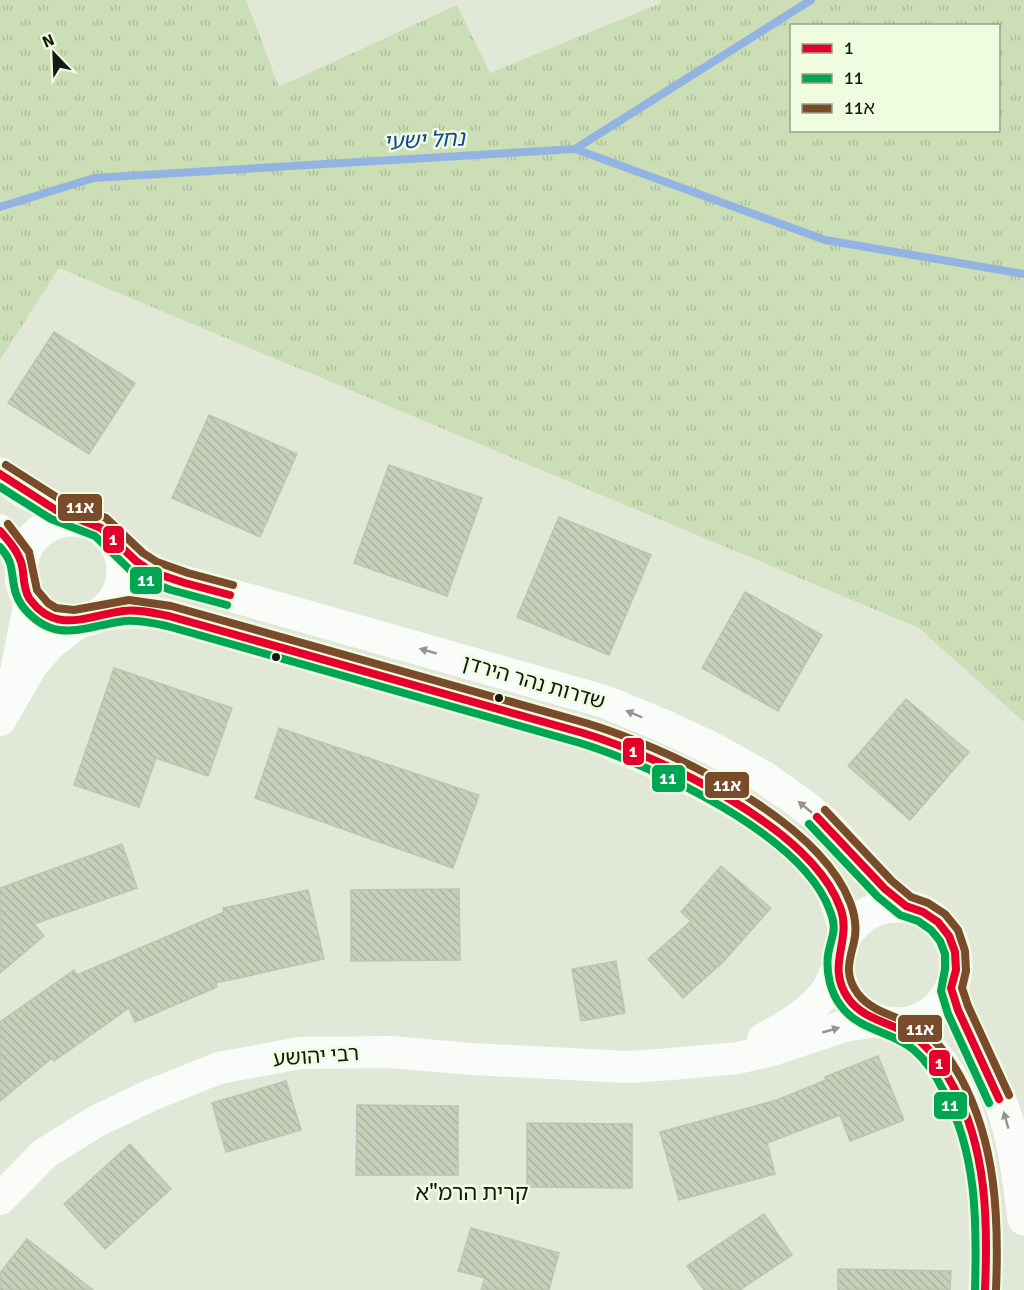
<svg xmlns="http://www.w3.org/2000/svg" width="1024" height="1290" font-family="Signika,'Noto Sans Hebrew',sans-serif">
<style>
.grass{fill:url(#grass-tufts);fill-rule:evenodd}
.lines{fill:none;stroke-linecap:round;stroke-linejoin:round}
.stream{stroke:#93b4e2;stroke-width:8}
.building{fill:url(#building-back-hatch);stroke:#bdc3b6;stroke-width:1.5}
.street{stroke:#fafcf9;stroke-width:32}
.secondary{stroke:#fafcf9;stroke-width:33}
.bus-1-casing{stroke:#effce0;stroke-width:12}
.bus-2-casing{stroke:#effce0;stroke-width:12}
.bus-3-casing{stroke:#effce0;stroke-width:12}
.bus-1{stroke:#e4002b;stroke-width:8}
.bus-2{stroke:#00a651;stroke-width:8}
.bus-3{stroke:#7a4b2a;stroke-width:8}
.oneway{fill:#939690}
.bus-dot{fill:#151910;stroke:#effce0;stroke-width:2}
.labels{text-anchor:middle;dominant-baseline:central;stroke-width:5;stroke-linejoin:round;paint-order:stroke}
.street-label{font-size:21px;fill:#151910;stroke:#effce0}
.water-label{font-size:22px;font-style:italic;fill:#124499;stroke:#effce0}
.neighbourhood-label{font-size:22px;fill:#151910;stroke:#effce0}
.line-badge{stroke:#effce0;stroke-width:2}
.badge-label{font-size:16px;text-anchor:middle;font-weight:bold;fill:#fff}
</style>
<defs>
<pattern id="grass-tufts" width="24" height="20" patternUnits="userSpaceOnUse" patternTransform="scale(1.5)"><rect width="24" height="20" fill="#ccdeb5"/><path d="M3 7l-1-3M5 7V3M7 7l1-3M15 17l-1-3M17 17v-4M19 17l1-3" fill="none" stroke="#aebe9b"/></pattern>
<pattern id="building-back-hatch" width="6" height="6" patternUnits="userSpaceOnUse" patternTransform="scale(1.5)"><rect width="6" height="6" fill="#c7d1ba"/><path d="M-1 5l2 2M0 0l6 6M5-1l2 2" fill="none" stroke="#aab39f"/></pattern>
</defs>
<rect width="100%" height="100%" fill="#e1e8d8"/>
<path class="grass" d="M0,0H246L279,87L457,5L490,73L661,3L660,0H1024V722L919,628L59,268L0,360ZM792,26H998V130H792Z"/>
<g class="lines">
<g class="stream">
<polyline points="575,149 825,240 1024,274"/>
<polyline points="0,207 94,178 575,149 811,0"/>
</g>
</g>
<g class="building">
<polygon points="54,332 135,383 89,454 8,403"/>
<polygon points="209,415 297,454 260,537 172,498"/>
<polygon points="389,465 482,498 447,596 354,563"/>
<polygon points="559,517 651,555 609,655 517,617"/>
<polygon points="745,592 822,635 778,711 702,668"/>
<polygon points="114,668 232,708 208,776 156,758 139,807 74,785"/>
<polygon points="906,699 969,752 910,820 848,766"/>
<polygon points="279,728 479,795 453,868 255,798"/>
<polygon points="122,844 137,888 34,924 44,936 0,973 0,888"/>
<polygon points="721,866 771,908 723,962 683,998 648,959 691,921 681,912"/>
<polygon points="459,889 460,960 351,961 351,890"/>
<polygon points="308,890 324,959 216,983 217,987 135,1022 129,1008 54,1061 52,1058 0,1101 0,1022 74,970 77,975 224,912 223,908"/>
<polygon points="616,961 625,1013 581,1021 572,969"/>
<polygon points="878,1056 904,1120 850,1141 840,1115 767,1143 775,1174 679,1200 660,1132 777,1100 826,1080 825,1077"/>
<polygon points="286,1081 301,1130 226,1152 212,1103"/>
<polygon points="357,1105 458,1106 458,1175 356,1175"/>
<polygon points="527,1123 632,1124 632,1188 527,1187"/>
<polygon points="130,1144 171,1189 105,1249 64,1204"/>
<polygon points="764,1214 792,1255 740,1290 704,1290 687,1266"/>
<polygon points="471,1228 559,1253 549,1290 481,1290 485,1278 458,1271"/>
<polygon points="27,1239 93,1290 0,1290 0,1273"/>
<polygon points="838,1269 951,1271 950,1290 838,1290"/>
</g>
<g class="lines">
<g class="street">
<polyline points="14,682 30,600"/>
<polyline points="0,720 32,665 50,644 79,622"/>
<path d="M763,1039C786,1027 812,1012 827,990C831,983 834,975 838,968"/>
<polyline points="0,1199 44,1154 95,1122 149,1096 219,1068 300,1053 391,1052 472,1059 628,1067 672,1064 738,1058 772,1050 844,1026 877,1021"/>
</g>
<g class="secondary">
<polyline points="0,474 23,491 77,519"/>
<circle cx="72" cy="571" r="51"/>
<polyline points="0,531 10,542 22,563"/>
<polyline points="117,544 142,565 160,575 606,702 668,728 713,749 763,777 796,800 823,821 885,889 906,906"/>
<path d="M96,616C124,611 142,610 169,616L594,736C667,767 787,815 829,885C838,901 843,918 845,937"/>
<circle cx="897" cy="965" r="59"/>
<path d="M951,988C963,1030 987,1065 1002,1106C1015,1142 1019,1181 1024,1219"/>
<path d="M889,1024C898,1029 909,1033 918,1039C984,1090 990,1214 985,1290"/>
</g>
<defs>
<g id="bus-1">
<polyline points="0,474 56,510 101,528 136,561 152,572 185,583 230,595"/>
<path d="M0,531C8,540 17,550 21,562C25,574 22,586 29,598C55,635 87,616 123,611C138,609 154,613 169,616L583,733C661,757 810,827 840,907C853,941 825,964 848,998C865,1023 900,1023 921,1042C935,1055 945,1070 953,1086C987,1149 988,1221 985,1290"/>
<polyline points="817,817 885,889 906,906 923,912 938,922 949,936 955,952 956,970 951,988 958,1010 999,1099"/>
</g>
<g id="bus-2">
<polyline points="0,487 51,519 95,536 129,569 147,581 171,590 227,605"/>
<path d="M0,547C5,553 10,559 11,567C14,582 13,594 23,607C55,646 84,626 125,621C139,620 153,623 167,626L580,743C654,766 803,835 830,911C838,931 831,936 828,955C826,972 830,992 841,1006C859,1031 892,1031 914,1050C927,1061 936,1076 943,1090C977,1152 977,1221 975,1290"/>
<polyline points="809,824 878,897 900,915 918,921 931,930 940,941 945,954 945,969 941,991 948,1014 989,1103"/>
</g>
<g id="bus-3">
<polyline points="6,465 61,500 106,518 143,553 157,562 188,573 233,585"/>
<path d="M8,524L29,552L37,590L48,603L56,608L74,610L129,600L171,606L586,723C668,748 817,818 850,902C855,915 857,929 854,942C849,962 844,975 858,994C875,1016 908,1017 928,1035C942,1046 952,1062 961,1078C996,1144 999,1217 996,1290"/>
<polyline points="825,810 892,881 911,897 928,903 945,914 958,930 965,951 966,971 962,988 968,1006 1009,1095"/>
</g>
</defs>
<use href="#bus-1" class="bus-1-casing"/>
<use href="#bus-2" class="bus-2-casing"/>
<use href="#bus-3" class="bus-3-casing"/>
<use href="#bus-1" class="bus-1"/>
<use href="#bus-2" class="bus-2"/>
<use href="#bus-3" class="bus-3"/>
</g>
<defs><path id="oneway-solid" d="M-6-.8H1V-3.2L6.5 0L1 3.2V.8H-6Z" transform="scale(1.5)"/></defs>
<g class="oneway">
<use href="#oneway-solid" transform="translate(428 651) rotate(-164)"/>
<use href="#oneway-solid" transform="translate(634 714) rotate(-157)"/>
<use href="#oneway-solid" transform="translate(805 807) rotate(-140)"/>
<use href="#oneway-solid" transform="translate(831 1030) rotate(-16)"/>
<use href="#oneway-solid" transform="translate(1006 1120) rotate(-106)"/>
</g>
<g class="bus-dot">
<circle cx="276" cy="657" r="5"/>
<circle cx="499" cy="698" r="5"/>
</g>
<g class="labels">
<g class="street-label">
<text transform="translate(534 682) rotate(16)">שדרות נהר הירדן</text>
<text transform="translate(316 1056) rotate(-4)">רבי יהושע</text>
</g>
<g class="water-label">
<text transform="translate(424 140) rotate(-3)">נחל ישעי</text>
</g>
<g class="neighbourhood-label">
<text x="472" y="1192">קרית הרמ"א</text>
</g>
</g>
<g class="line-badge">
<rect x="57" y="493" width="46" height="29" rx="6" fill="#7a4b2a"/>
<rect x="102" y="525" width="23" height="29" rx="6" fill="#e4002b"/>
<rect x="129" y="566" width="34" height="29" rx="6" fill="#00a651"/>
<rect x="622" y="737" width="23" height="29" rx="6" fill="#e4002b"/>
<rect x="651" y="764" width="35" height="29" rx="6" fill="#00a651"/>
<rect x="704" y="771" width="46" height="28" rx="6" fill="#7a4b2a"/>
<rect x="897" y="1014" width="46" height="29" rx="6" fill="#7a4b2a"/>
<rect x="928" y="1049" width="23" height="28" rx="6" fill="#e4002b"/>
<rect x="933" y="1091" width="35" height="29" rx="6" fill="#00a651"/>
</g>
<g class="badge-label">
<text x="80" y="513">11א</text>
<text x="113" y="545">1</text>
<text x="146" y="586">11</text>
<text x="633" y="757">1</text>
<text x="668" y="784">11</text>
<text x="727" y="791">11א</text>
<text x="920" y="1035">11א</text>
<text x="939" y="1069">1</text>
<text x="950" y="1111">11</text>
</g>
<rect x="790" y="24" width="210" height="108" fill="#effce0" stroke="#98a18d" stroke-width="1.5"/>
<rect x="802" y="44" width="30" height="9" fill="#e4002b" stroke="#98a18d" stroke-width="1.5"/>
<text x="844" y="54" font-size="18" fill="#151910">1</text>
<rect x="802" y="74" width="30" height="9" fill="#00a651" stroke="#98a18d" stroke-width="1.5"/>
<text x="844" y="84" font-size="18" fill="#151910">11</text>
<rect x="802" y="104" width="30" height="9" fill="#7a4b2a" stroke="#98a18d" stroke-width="1.5"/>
<text x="844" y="114" font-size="18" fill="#151910">11א</text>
<g transform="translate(54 54) rotate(337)" stroke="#effce0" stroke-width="4.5" paint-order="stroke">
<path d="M0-4.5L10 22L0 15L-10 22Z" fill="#151910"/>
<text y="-9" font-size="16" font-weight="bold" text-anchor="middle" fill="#151910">N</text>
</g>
</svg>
